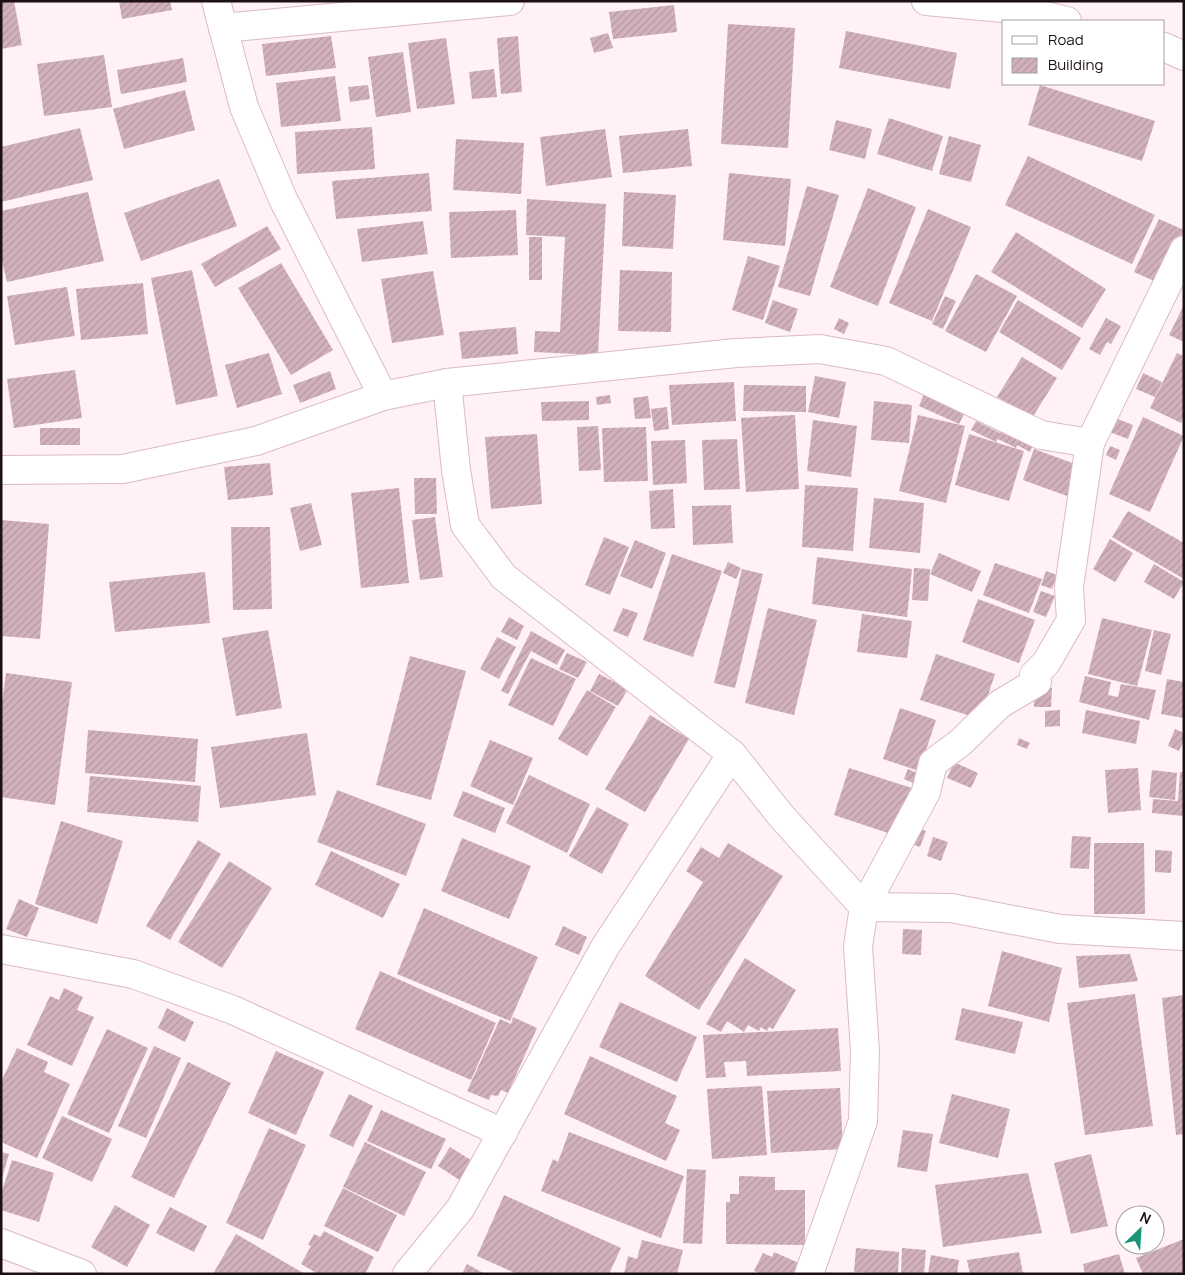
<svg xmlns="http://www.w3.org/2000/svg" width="1185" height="1275" font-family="Manrope,sans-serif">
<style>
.building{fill:url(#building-hatch)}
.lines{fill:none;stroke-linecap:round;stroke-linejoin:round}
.minor-casing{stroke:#dbbac6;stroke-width:30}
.minor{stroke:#fff;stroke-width:28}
</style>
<defs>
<pattern id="building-hatch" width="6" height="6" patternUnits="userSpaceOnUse" patternTransform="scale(1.25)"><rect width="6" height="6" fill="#d2b1be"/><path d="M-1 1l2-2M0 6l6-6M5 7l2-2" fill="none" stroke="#b497a2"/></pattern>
</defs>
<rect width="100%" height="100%" fill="#fff1f6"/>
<g class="building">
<polygon points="1,1 14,1 22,45 1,49"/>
<polygon points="119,1 170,1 172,10 122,19"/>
<polygon points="674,5 677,32 613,39 609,12"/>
<polygon points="728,24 795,28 788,148 721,144"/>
<polygon points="846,31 957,53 950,89 839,68"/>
<polygon points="608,33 613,48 594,53 590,38"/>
<polygon points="331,36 336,68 266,76 262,44"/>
<polygon points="518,36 522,92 501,94 497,38"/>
<polygon points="446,38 455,104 417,109 408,43"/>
<polygon points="403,52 411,112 376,117 368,57"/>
<polygon points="104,55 112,107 44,116 37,64"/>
<polygon points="183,58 187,82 121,94 117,70"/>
<polygon points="494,69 497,97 472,99 469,72"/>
<polygon points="335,76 341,121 281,127 276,83"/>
<polygon points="368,85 370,99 350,102 348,87"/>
<polygon points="1040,85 1155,121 1142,161 1028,125"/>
<polygon points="185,90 195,130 124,149 113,109"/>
<polygon points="889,118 943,136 932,171 877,154"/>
<polygon points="836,120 872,129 865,159 829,150"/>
<polygon points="372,127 375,169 297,174 295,132"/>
<polygon points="80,128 93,180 1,202 1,147"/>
<polygon points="605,129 612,177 546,186 540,137"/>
<polygon points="688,129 692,166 623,173 619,136"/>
<polygon points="949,136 981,145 971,182 939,174"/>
<polygon points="456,139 524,143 521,194 453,190"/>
<polygon points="1028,156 1155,215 1132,264 1005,205"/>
<polygon points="429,173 432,211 336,219 332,181"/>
<polygon points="729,173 791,179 785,246 723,240"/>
<polygon points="219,179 237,226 141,261 124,213"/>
<polygon points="807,186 839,195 810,296 778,287"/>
<polygon points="868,188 916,207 878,306 830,287"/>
<polygon points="88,192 104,261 7,282 1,257 1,211"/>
<polygon points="624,192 676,195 673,249 622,246"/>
<polygon points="527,199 606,204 598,355 534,352 535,331 560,332 565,237 526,235"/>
<polygon points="928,209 971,227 932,321 889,303"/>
<polygon points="516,210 518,255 451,258 449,212"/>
<polygon points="1159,219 1184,230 1161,284 1134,272"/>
<polygon points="423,221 428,254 362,262 357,229"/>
<polygon points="267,226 281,249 215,287 201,264"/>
<polygon points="1016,232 1106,289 1082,328 991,272"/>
<rect x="529" y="237" width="13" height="43"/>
<polygon points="748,256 780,266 763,320 732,310"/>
<polygon points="281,263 333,350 291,375 238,288"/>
<polygon points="192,270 218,396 176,405 151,278"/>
<polygon points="620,270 672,272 671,332 618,331"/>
<polygon points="433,271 444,335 392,343 381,279"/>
<polygon points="976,274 1017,296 986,352 945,331"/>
<polygon points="143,283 148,334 81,340 76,289"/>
<polygon points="67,287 75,336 15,345 7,296"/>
<polygon points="945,296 956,301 943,329 932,324"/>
<polygon points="773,300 798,309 790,332 765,323"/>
<polygon points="1018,300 1081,338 1062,370 999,332"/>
<polygon points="1184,305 1184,342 1169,335"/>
<polygon points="839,318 849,323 844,334 834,329"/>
<polygon points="1106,318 1121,326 1111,344 1107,342 1100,355 1089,349"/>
<polygon points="516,327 518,354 462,359 459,332"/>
<polygon points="269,353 282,394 237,408 225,365"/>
<polygon points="1177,353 1184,356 1184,417 1181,423 1150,408"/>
<polygon points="1022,357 1057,378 1032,418 997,397"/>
<polygon points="75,370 82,418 14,428 7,379"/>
<polygon points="330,371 336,389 300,403 293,385"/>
<polygon points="1143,373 1162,382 1155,397 1136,389"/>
<polygon points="815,376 846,382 839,418 808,412"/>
<polygon points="734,382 736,421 672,425 669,385"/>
<polygon points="744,385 806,386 806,412 743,411"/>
<polygon points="924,394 965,412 959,424 919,406"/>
<polygon points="610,395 611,403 597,405 596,397"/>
<polygon points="648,396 651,418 635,419 633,398"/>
<polygon points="589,401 589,420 542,421 541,402"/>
<polygon points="874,401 912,405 909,443 871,440"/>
<polygon points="667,407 669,429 654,431 651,409"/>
<polygon points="795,415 799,489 746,492 741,418"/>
<polygon points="918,415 965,426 946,503 899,491"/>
<polygon points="1113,417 1133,425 1128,439 1107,431"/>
<polygon points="1143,417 1184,436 1150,512 1109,494"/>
<polygon points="813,420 857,426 851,477 807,471"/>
<polygon points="976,421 1000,433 1006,422 1037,437 1030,452 1017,445 1016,448 998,439 996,442 971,430"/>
<polygon points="598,426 601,470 579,471 577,427"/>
<polygon points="646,427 648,481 604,482 602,428"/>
<rect x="40" y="428" width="40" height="17"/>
<polygon points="537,434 542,504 491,509 485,437"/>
<polygon points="969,434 1024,451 1009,501 955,485"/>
<polygon points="737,439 740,489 704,490 702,440"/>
<polygon points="685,440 687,483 653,485 651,441"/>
<polygon points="1110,446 1120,450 1116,460 1106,455"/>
<polygon points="1034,449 1078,465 1067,496 1023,480"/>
<polygon points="270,463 273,495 228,500 224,467"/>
<polygon points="414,478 436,478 437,514 415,514"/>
<polygon points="805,485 858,488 853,551 802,547"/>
<polygon points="399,488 409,583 361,588 351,493"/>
<polygon points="673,489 675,528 651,529 649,491"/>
<polygon points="874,498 924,503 920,553 869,548"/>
<polygon points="311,503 322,545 300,551 290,508"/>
<polygon points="731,505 733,543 693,545 692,506"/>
<polygon points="1128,511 1184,543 1184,579 1112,537"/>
<polygon points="435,517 443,577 420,580 412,520"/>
<polygon points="1,520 49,524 40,639 1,636"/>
<polygon points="231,527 270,527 272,609 233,610"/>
<polygon points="604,537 629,547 610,595 585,585"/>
<polygon points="1110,539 1133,553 1115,582 1093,569"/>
<polygon points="635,540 666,553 652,589 620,576"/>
<polygon points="939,553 981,571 972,592 930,574"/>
<polygon points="672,554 722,571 693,657 643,640"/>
<polygon points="817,557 912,569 907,617 812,604"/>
<polygon points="728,562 741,568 736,579 723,573"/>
<polygon points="995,563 1042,579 1029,613 983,595"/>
<polygon points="1154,564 1184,582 1174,599 1144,582"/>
<polygon points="914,568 930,569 928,601 912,600"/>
<polygon points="742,569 763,574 735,688 714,683"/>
<polygon points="1046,571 1057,575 1052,589 1041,585"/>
<polygon points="205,572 210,623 115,632 109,582"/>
<polygon points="1041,591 1055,596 1046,617 1033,612"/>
<polygon points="978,599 1035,620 1019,663 962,642"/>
<polygon points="623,608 638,613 628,637 613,631"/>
<polygon points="768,608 817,620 794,715 745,703"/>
<polygon points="862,614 912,621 907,658 857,652"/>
<polygon points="509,617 524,626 517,640 501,632"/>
<polygon points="1102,618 1152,630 1137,686 1088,674"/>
<polygon points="268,630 282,708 236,716 222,638"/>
<polygon points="1154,630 1171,634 1161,675 1145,671"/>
<polygon points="531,631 565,650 557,665 531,651 508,694 501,691"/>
<polygon points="497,637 516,647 499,679 480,669"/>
<polygon points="567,653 587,662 578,678 559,669"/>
<polygon points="936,654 995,674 980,719 920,700"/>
<polygon points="410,656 466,671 431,800 376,785"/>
<polygon points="531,658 576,679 553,726 508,705"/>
<polygon points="6,673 72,682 55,805 1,797 1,711"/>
<polygon points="599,674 628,689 618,706 590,691"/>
<polygon points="1085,676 1111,682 1108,695 1118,697 1121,684 1156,690 1149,720 1079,702"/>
<polygon points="1167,679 1184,682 1184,718 1161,714"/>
<polygon points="1035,687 1052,688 1051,707 1034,707"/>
<polygon points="587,690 616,707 587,756 558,739"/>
<polygon points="900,708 936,720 919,771 883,759"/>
<polygon points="1060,710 1060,726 1045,727 1045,711"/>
<polygon points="1086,710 1140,721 1136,744 1082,733"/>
<polygon points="650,715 689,739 645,812 605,789"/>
<polygon points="1175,729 1184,733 1184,740 1179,751 1168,746"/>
<polygon points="88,730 198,739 195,782 85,773"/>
<polygon points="307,733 316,795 220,808 211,747"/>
<polygon points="1019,738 1030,743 1027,749 1017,745"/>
<polygon points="490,740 533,758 513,805 470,786"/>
<polygon points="954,762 978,773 971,788 947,778"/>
<polygon points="849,768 915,789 900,837 834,815"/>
<polygon points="1138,768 1141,810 1108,813 1105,770"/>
<polygon points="908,769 926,777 922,787 904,779"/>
<polygon points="1152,770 1177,773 1175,800 1149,797"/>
<polygon points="1180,772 1184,772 1184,816 1152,813 1153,799 1178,801"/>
<polygon points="529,775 590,804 567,853 506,823"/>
<polygon points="90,776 201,786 198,822 87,812"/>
<polygon points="337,790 426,824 406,876 317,842"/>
<polygon points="463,791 505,808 495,833 453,816"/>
<polygon points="597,807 629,824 602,874 569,856"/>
<polygon points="61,821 123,841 97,924 35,904"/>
<polygon points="913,826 926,831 920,847 907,842"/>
<polygon points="1072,836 1091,837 1089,869 1070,868"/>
<polygon points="933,837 948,842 941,861 927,856"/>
<polygon points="462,838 531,866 509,919 441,891"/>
<polygon points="198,840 221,854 170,940 146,926"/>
<polygon points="728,843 783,876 699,1010 645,976 703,882 686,871 701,847 719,858"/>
<polygon points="1094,843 1144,843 1145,914 1094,914"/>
<polygon points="1155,850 1172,851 1171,873 1155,872"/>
<polygon points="331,851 400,884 383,918 315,885"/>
<polygon points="229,861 272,888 222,968 178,942"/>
<polygon points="19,899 39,908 27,937 6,929"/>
<polygon points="424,908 538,957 510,1021 397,974"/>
<polygon points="563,926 587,937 579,955 555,945"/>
<polygon points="903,929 922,930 921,955 902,954"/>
<polygon points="1002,951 1062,968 1049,1022 988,1006"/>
<polygon points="1130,954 1138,981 1079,988 1076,956"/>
<polygon points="745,958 796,990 773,1029 769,1027 767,1031 761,1027 759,1031 748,1025 744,1032 727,1021 721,1032 706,1024"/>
<polygon points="380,971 496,1023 471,1080 355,1029"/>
<polygon points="64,988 83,997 77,1010 94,1017 72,1066 27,1045 50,996 59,1000"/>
<polygon points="1135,994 1153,1126 1085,1135 1067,1003"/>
<polygon points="1184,995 1184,1134 1176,1135 1162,998"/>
<polygon points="620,1002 697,1037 677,1082 599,1047"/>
<polygon points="167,1008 194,1022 185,1042 158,1028"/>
<polygon points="962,1008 1023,1022 1015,1054 955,1040"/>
<polygon points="513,1017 537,1028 508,1093 501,1090 498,1096 491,1095 489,1100 467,1091 500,1019 511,1024"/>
<polygon points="838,1028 841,1071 747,1076 746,1061 724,1062 726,1077 706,1078 703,1035"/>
<polygon points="107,1029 148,1048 109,1133 67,1114"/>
<polygon points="154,1046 181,1058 146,1138 118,1126"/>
<polygon points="17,1048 48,1062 44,1072 70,1084 37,1158 1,1142 1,1082"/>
<polygon points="276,1051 324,1072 296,1135 248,1113"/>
<polygon points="590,1056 677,1096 665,1123 680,1130 666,1161 564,1114"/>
<polygon points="188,1062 231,1083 174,1198 131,1177"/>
<polygon points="762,1086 767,1155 712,1159 707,1089"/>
<polygon points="840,1088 843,1149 771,1153 767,1091"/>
<polygon points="349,1094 373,1106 353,1147 329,1136"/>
<polygon points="952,1094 1010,1109 998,1158 939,1143"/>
<polygon points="381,1110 446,1139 431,1169 367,1141"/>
<polygon points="62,1116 112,1139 92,1182 42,1158"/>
<polygon points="269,1128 306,1145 263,1240 226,1223"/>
<polygon points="903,1130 933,1134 927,1172 897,1167"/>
<polygon points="569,1132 684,1176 661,1238 541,1191 553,1159 558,1162"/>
<polygon points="365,1142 426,1172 404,1216 343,1187"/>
<polygon points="450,1147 474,1162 461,1181 438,1166"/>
<polygon points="1,1152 9,1154 2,1178 1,1177"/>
<polygon points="1091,1154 1108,1226 1071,1234 1054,1163"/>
<polygon points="12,1160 54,1173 39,1222 1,1210 1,1194"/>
<polygon points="687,1169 706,1170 702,1244 683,1243"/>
<polygon points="1028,1173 1042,1233 943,1247 935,1185"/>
<polygon points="739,1176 775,1177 775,1190 805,1190 805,1245 726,1244 726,1202 730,1202 730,1194 739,1194"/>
<polygon points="343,1188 397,1215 378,1252 324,1226"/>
<polygon points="504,1195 621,1248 609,1274 517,1274 477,1256"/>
<polygon points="115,1205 150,1225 127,1267 91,1247"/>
<polygon points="170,1207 207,1226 194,1252 156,1233"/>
<polygon points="324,1231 374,1257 365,1274 318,1274 301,1264 311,1246 308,1245 314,1234 320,1237"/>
<polygon points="236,1234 305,1274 213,1274"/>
<polygon points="1184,1239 1184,1274 1143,1274 1136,1258"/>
<polygon points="642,1240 683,1250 677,1274 624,1274 628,1256 637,1259"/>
<polygon points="856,1248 899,1252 898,1274 854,1272"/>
<polygon points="902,1248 926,1250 924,1274 901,1274"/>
<polygon points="774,1252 801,1264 796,1274 761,1274 754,1271 763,1253 772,1257"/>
<polygon points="1019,1252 1023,1274 970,1274 967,1260"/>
<polygon points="1119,1254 1125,1274 1085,1274 1083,1264"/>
<polygon points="931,1255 959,1260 957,1274 928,1274"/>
<polygon points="467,1264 485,1274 462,1274"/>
</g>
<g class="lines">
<defs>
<g id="minor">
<polyline points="216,1 244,107 283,199 383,396"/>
<polyline points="926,1 1015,9 1067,21"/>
<polyline points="223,28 510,1"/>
<polyline points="1164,47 1184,56"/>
<polyline points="447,383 456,470 465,525 504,577 732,754 782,817 864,907 951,908 1060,929 1184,936"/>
<polyline points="1,470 123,469 256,441 383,396 447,383 736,353 820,349 886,361 1041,435 1090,443"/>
<polyline points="1,949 133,974 233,1010 503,1133"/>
<polyline points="1,1243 82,1274"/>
<polyline points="407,1274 460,1209 605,947 732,754"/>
<polyline points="809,1274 863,1121 865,1051 858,946 864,907 926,792 933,763 961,742 1000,704 1037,682 1034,675 1046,663 1071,620 1069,587 1090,443 1184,250"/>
</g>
</defs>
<use href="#minor" class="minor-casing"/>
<use href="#minor" class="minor"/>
</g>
<rect width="1185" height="1275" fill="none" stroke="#1c1015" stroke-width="5"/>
<rect x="1002" y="20" width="162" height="65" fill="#ffffff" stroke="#a49fa1"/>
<rect x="1012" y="36" width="25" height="8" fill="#ffffff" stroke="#a49fa1"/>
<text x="1048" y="45" font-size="15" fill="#1c1015">Road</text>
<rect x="1012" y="58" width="25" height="15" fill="url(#building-hatch)" stroke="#a49fa1"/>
<text x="1048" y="70" font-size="15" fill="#1c1015">Building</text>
<g transform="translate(1140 1230) rotate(25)"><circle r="24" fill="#ffffff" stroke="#a49fa1"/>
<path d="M0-4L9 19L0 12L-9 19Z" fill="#1c947a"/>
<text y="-8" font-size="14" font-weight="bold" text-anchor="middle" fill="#1c1015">N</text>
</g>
</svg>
